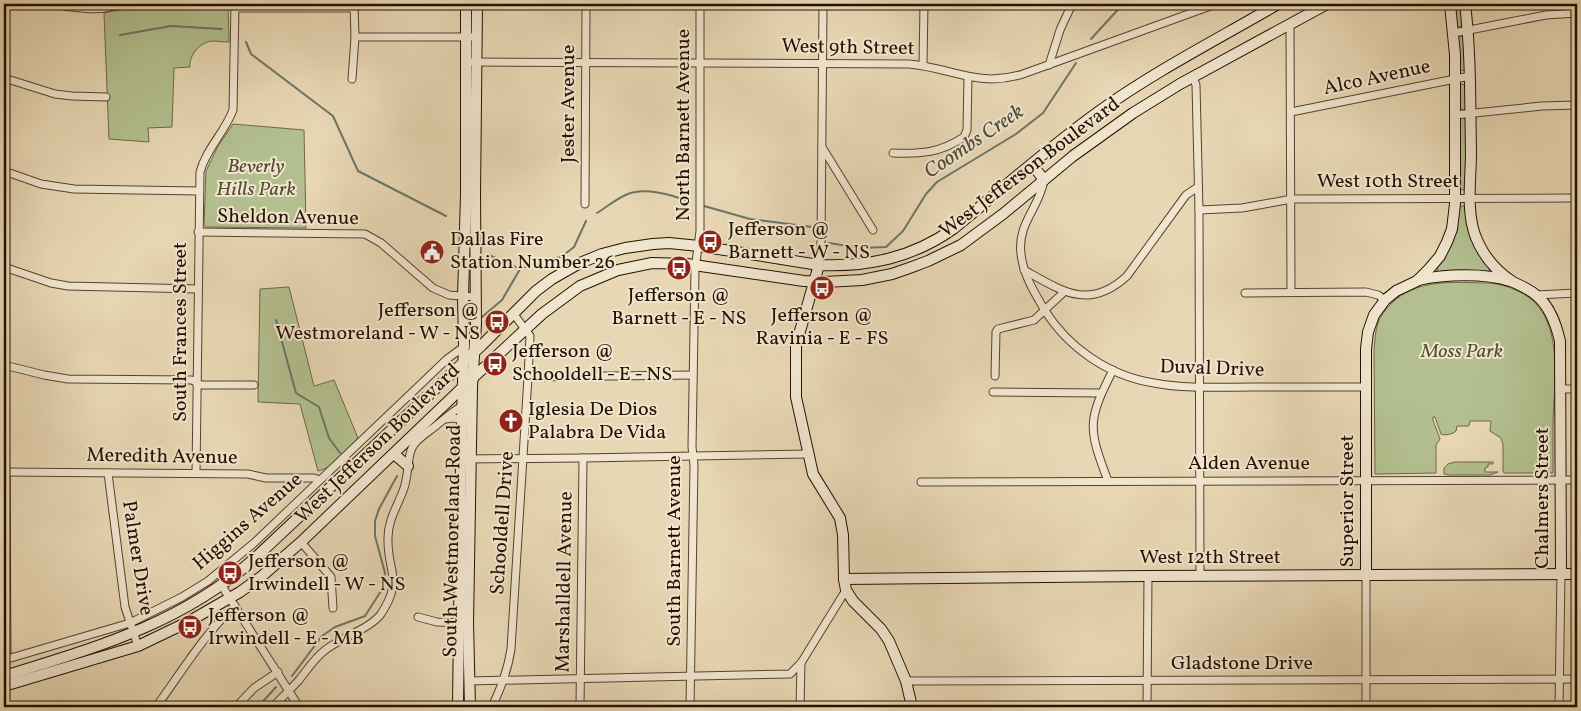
<svg xmlns="http://www.w3.org/2000/svg" width="1581" height="711" font-family="Vollkorn,serif">
<style>
.green{fill:#b3bf8f;stroke:#6c6848}
.lines{fill:none;stroke-linecap:round;stroke-linejoin:round}
.stream{stroke:#697667;stroke-width:2}
.street-casing{stroke:#55422d;stroke-width:9}
.secondary-casing{stroke:#241100;stroke-width:12}
.street{stroke:#f0e5ce;stroke-width:7}
.secondary{stroke:#f0e5ce;stroke-width:10}
.labels{text-anchor:middle;dominant-baseline:central;stroke-width:4;stroke-linejoin:round;paint-order:stroke}
.street-label{font-size:20px;fill:#241100;stroke:#f0e5ce}
.park-label{font-size:20px;font-style:italic;fill:#564e32;stroke:#f0e5ce}
.poi-label{font-size:20px;fill:#241100;stroke:#f0e5ce;text-anchor:start}
.water-label{font-size:21px;font-style:italic;fill:#4c4c3c;stroke:#f0e5ce}
</style>
<rect width="100%" height="100%" fill="#e8d7b4"/>
<filter id="stains"><feTurbulence type="fractalNoise" baseFrequency=".004" numOctaves="4"/><feColorMatrix values="0 0 0 0 .2 0 0 0 0 .09 0 0 0 0 .02 0 0 0 .5 -.17"/></filter>
<radialGradient id="worn" r=".72"><stop offset=".6" stop-color="#630" stop-opacity="0"/><stop offset="1" stop-color="#630" stop-opacity=".3"/></radialGradient>
<g class="green">
<path d="M140,4H228L229,42C223,42 217,41 212,41C200,42 189,55 190,67L174,68L172,127L148,128L149,142L109,139L104,13L128,8Z"/>
<polygon points="1453,4 1463,4 1464,25 1461,27 1457,26"/>
<polygon points="1460,36 1465,37 1465,71 1459,70 1457,38"/>
<polygon points="1467,84 1466,108 1461,110 1459,109 1457,85"/>
<polygon points="1460,118 1464,118 1467,121 1467,190 1458,190"/>
<polygon points="233,124 304,130 306,228 206,227 204,225 206,171 218,146"/>
<polygon points="1458,206 1467,206 1490,267 1489,271 1487,272 1438,272 1437,264"/>
<path d="M1490,283C1566,293 1556,362 1553,420C1553,437 1553,455 1553,473H1504L1503,471V445L1501,438L1490,431L1491,421H1470L1469,426H1457L1456,431C1454,434 1443,436 1441,434L1435,417H1433V420L1440,439L1436,445V473L1375,474L1374,350C1375,341 1375,331 1378,323C1381,315 1386,309 1391,304C1417,277 1456,283 1490,283Z"/>
<path d="M289,287L314,386L334,380L358,438C347,449 334,468 318,471L300,404L258,402L260,289Z"/>
<polygon points="1455,462 1493,462 1493,464 1488,464 1488,467 1485,468 1485,472 1498,472 1490,475 1449,475 1444,474 1444,468 1448,464"/>
</g>
<g class="lines">
<g class="stream">
<polyline points="120,35 171,26 222,29"/>
<polyline points="1091,39 1123,4"/>
<polyline points="246,42 251,54 333,116 358,171 446,216"/>
<polyline points="704,206 750,219 812,227"/>
<path d="M597,213C607,207 617,198 628,194C645,187 673,195 690,202"/>
<polyline points="829,243 860,248 886,247 903,231 926,194 937,182 1016,134 1043,113 1076,63"/>
<polyline points="489,255 520,269"/>
<polyline points="482,317 502,300 520,269 537,262 561,257 574,247 586,221"/>
<polyline points="276,320 296,393 319,407 329,438 340,453"/>
<polyline points="292,676 322,636 335,627 365,616 381,591 385,573 375,536 375,521 379,509 397,476"/>
<polyline points="258,707 276,687"/>
</g>
<defs>
<g id="street">
<path d="M53,4C67,7 105,13 116,4"/>
<polyline points="235,8 354,8"/>
<polyline points="1290,24 1291,292"/>
<polyline points="1454,33 1546,15 1577,13"/>
<polyline points="355,37 476,37"/>
<path d="M473,62L909,64C953,68 978,88 1023,74L1216,4"/>
<polyline points="923,65 924,4"/>
<polyline points="1049,65 1060,30 1072,4"/>
<polyline points="1193,77 1196,85 1199,210 1200,575"/>
<polyline points="4,78 55,94 72,96 106,97"/>
<polyline points="352,79 355,37 354,5"/>
<polyline points="1291,112 1470,76"/>
<polyline points="1455,115 1542,106 1577,105"/>
<polyline points="822,147 873,230"/>
<path d="M893,153C921,154 940,153 964,137L967,130L968,77"/>
<polyline points="4,171 41,184 74,189 199,191"/>
<path d="M1044,180C1040,207 1017,223 1021,254C1023,274 1034,292 1044,309C1068,348 1109,376 1154,383C1186,389 1219,387 1252,387C1290,387 1328,387 1366,387"/>
<polyline points="585,204 586,4"/>
<polyline points="1199,210 1242,208 1292,199 1577,198"/>
<polyline points="198,232 365,234 381,243 433,288 449,295 476,297"/>
<polyline points="819,265 821,244 823,4"/>
<polyline points="4,267 51,283 68,286 198,289"/>
<path d="M1024,270C1062,291 1089,311 1127,276L1186,195L1198,187"/>
<polyline points="1245,293 1366,292 1378,295 1385,300"/>
<polyline points="1537,295 1577,293"/>
<polyline points="4,365 44,375 68,379 192,380 201,385 254,385"/>
<polyline points="995,376 996,332 998,329 1034,320 1064,292"/>
<polyline points="528,377 693,375"/>
<polyline points="1561,389 1577,389"/>
<polyline points="993,392 1101,393"/>
<polyline points="445,419 454,418 462,420"/>
<polyline points="466,459 583,458 809,454"/>
<polyline points="4,472 248,474 266,478 314,478 320,480"/>
<polyline points="6,472 7,659"/>
<polyline points="108,473 125,607 138,646"/>
<path d="M196,473L200,172C206,149 225,132 233,110L235,4"/>
<path d="M1108,481C1088,428 1087,421 1113,370"/>
<polyline points="921,482 1577,480"/>
<polyline points="301,542 331,577 333,608"/>
<polyline points="1366,575 1366,707"/>
<polyline points="222,586 299,707"/>
<polyline points="418,617 437,622 463,623"/>
<polyline points="4,660 130,623 182,597 208,581 254,543 423,382 447,359 465,346"/>
<polyline points="469,681 790,674 801,663 846,590"/>
<polyline points="906,681 1577,679"/>
<path d="M156,707C181,673 204,634 235,606"/>
<polyline points="236,707 254,688 278,672"/>
<path d="M273,707C281,698 291,689 299,680C307,670 314,659 324,651C339,638 370,629 381,614C404,579 387,572 388,538C388,520 397,507 403,491C408,479 407,466 410,454C411,449 414,444 417,441C423,435 431,430 438,424C446,418 453,411 462,406"/>
<path d="M492,707C501,688 508,670 511,649L528,377L530,336L513,313"/>
<polyline points="580,707 583,458"/>
<polyline points="690,707 694,465 692,447 695,270 700,231 700,4"/>
<polyline points="800,707 801,663"/>
<polyline points="1147,707 1148,576"/>
<polyline points="1559,707 1561,574"/>
</g>
<g id="secondary">
<path d="M1465,4C1471,53 1470,102 1471,152C1471,179 1466,209 1475,235C1482,254 1496,271 1513,282C1521,286 1529,289 1536,295C1550,306 1556,324 1560,341L1561,574"/>
<polyline points="1032,164 1044,180"/>
<polyline points="819,265 796,345 796,397 813,474 840,518 843,535 844,579 846,590 853,601 881,629 889,641 906,681 912,707"/>
<path d="M1418,280C1445,274 1485,273 1510,281"/>
<polyline points="394,454 408,466"/>
<polyline points="1366,575 1366,349 1368,332 1374,315 1385,300 1396,291 1417,281 1429,269 1440,256 1447,242 1452,229 1455,204 1455,55 1450,4"/>
<polyline points="844,579 1148,576 1577,574"/>
<path d="M4,676C94,648 181,624 254,559L482,345L536,291L552,279L580,263L602,254L625,248L653,244L669,243L699,246L819,265C868,267 912,258 953,229C1001,190 1048,148 1098,112C1155,71 1218,39 1278,4"/>
<polyline points="4,686 138,646 188,622 240,592 262,576 301,542 463,387 542,314 580,286 618,270 652,263 687,264 804,281 825,282 862,280 892,274 912,267 928,261 961,245 1003,214 1073,156 1133,113 1180,84 1327,4"/>
<polyline points="458,707 461,459 464,341 463,297 466,195 466,4"/>
<polyline points="470,707 468,623 472,387 476,324 475,195 477,4"/>
</g>
</defs>
<use href="#street" class="street-casing"/>
<use href="#secondary" class="secondary-casing"/>
<use href="#street" class="street"/>
<use href="#secondary" class="secondary"/>
</g>
<defs>
<symbol id="bus-disc" viewBox="-11 -11 22 22"><circle r="9.5" fill="#8f2418" stroke="#f0e5ce"/><path d="M-5-6H5V4H4V6H2V4H-2V6H-4V4H-5ZM-3.5-4V0h7V-4ZM-3.5 1.2v1.5H-2V1.2ZM2 1.2v1.5H3.5V1.2Z" fill="#fff"/></symbol>
<symbol id="civic-disc" viewBox="-11 -11 22 22"><circle r="9.5" fill="#8f2418" stroke="#f0e5ce"/><path d="M-.6-6.5H3V-4.5H.6V-3L4-1V1h2V6H-6V1h2V-1L-.6-3ZM-1.2 2.5V6h2.4V2.5Z" fill="#fff"/></symbol>
<symbol id="church-disc" viewBox="-11 -11 22 22"><circle r="9.5" fill="#8f2418" stroke="#f0e5ce"/><path d="M-1.2-6h2.4v3.5h3.3v2.4h-3.3V6h-2.4V-.1h-3.3v-2.4h3.3Z" fill="#fff"/></symbol>
</defs>
<g fill-rule="evenodd">
<use href="#bus-disc" x="696" y="228" width="28" height="28"/>
<use href="#civic-disc" x="418" y="238" width="28" height="28"/>
<use href="#bus-disc" x="665" y="254" width="28" height="28"/>
<use href="#bus-disc" x="808" y="274" width="28" height="28"/>
<use href="#bus-disc" x="483" y="308" width="28" height="28"/>
<use href="#bus-disc" x="481" y="350" width="28" height="28"/>
<use href="#church-disc" x="497" y="407" width="28" height="28"/>
<use href="#bus-disc" x="216" y="559" width="28" height="28"/>
<use href="#bus-disc" x="176" y="613" width="28" height="28"/>
</g>
<g class="labels">
<g class="street-label">
<text transform="translate(848 48) rotate(1)">West 9th Street</text>
<text transform="translate(1377 78) rotate(-12)">Alco Avenue</text>
<text transform="translate(569 104) rotate(-90)">Jester Avenue</text>
<text transform="translate(684 125) rotate(-90)">North Barnett Avenue</text>
<text transform="translate(1030 168) rotate(-37)">West Jefferson Boulevard</text>
<text x="1388" y="182">West 10th Street</text>
<text transform="translate(288 218) rotate(1)">Sheldon Avenue</text>
<text transform="translate(181 332) rotate(-90)">South Frances Street</text>
<text transform="translate(1212 369) rotate(2)">Duval Drive</text>
<text transform="translate(378 444) rotate(-44)">West Jefferson Boulevard</text>
<text transform="translate(162 457) rotate(1)">Meredith Avenue</text>
<text x="1249" y="464">Alden Avenue</text>
<text transform="translate(1543 498) rotate(-90)">Chalmers Street</text>
<text transform="translate(1348 501) rotate(-90)">Superior Street</text>
<text transform="translate(248 522) rotate(-41)">Higgins Avenue</text>
<text transform="translate(503 523) rotate(-86)">Schooldell Drive</text>
<text transform="translate(453 541) rotate(-89)">South Westmoreland Road</text>
<text transform="translate(675 551) rotate(-90)">South Barnett Avenue</text>
<text transform="translate(137 558) rotate(81)">Palmer Drive</text>
<text x="1210" y="558">West 12th Street</text>
<text transform="translate(565 582) rotate(-89)">Marshalldell Avenue</text>
<text x="1242" y="664">Gladstone Drive</text>
</g>
<g class="park-label">
<text x="256" y="167">Beverly<tspan x="256" dy="23">Hills Park</tspan></text>
<text x="1462" y="352">Moss Park</text>
</g>
<g class="poi-label">
<text x="728" y="230">Jefferson @<tspan x="728" dy="23">Barnett - W - NS</tspan></text>
<text x="450" y="240">Dallas Fire<tspan x="450" dy="23">Station Number 26</tspan></text>
<text x="679" y="296" text-anchor="middle">Jefferson @<tspan x="679" dy="23">Barnett - E - NS</tspan></text>
<text x="480" y="311" text-anchor="end">Jefferson @<tspan x="480" dy="23">Westmoreland - W - NS</tspan></text>
<text x="822" y="316" text-anchor="middle">Jefferson @<tspan x="822" dy="23">Ravinia - E - FS</tspan></text>
<text x="512" y="352">Jefferson @<tspan x="512" dy="23">Schooldell - E - NS</tspan></text>
<text x="528" y="410">Iglesia De Dios<tspan x="528" dy="23">Palabra De Vida</tspan></text>
<text x="248" y="562">Jefferson @<tspan x="248" dy="23">Irwindell - W - NS</tspan></text>
<text x="208" y="616">Jefferson @<tspan x="208" dy="23">Irwindell - E - MB</tspan></text>
</g>
<g class="water-label">
<text transform="translate(974 142) rotate(-34)">Coombs Creek</text>
</g>
</g>
<rect width="1581" height="711" fill="none" stroke="#e8d7b4" stroke-width="20"/>
<rect x="5" y="5" width="1571" height="701" fill="none" stroke="#241100" stroke-width="2.5"/>
<rect x="10" y="10" width="1561" height="691" fill="none" stroke="#241100"/>
<rect width="100%" height="100%" filter="url(#stains)"/>
<rect width="100%" height="100%" fill="url(#worn)"/>
</svg>
